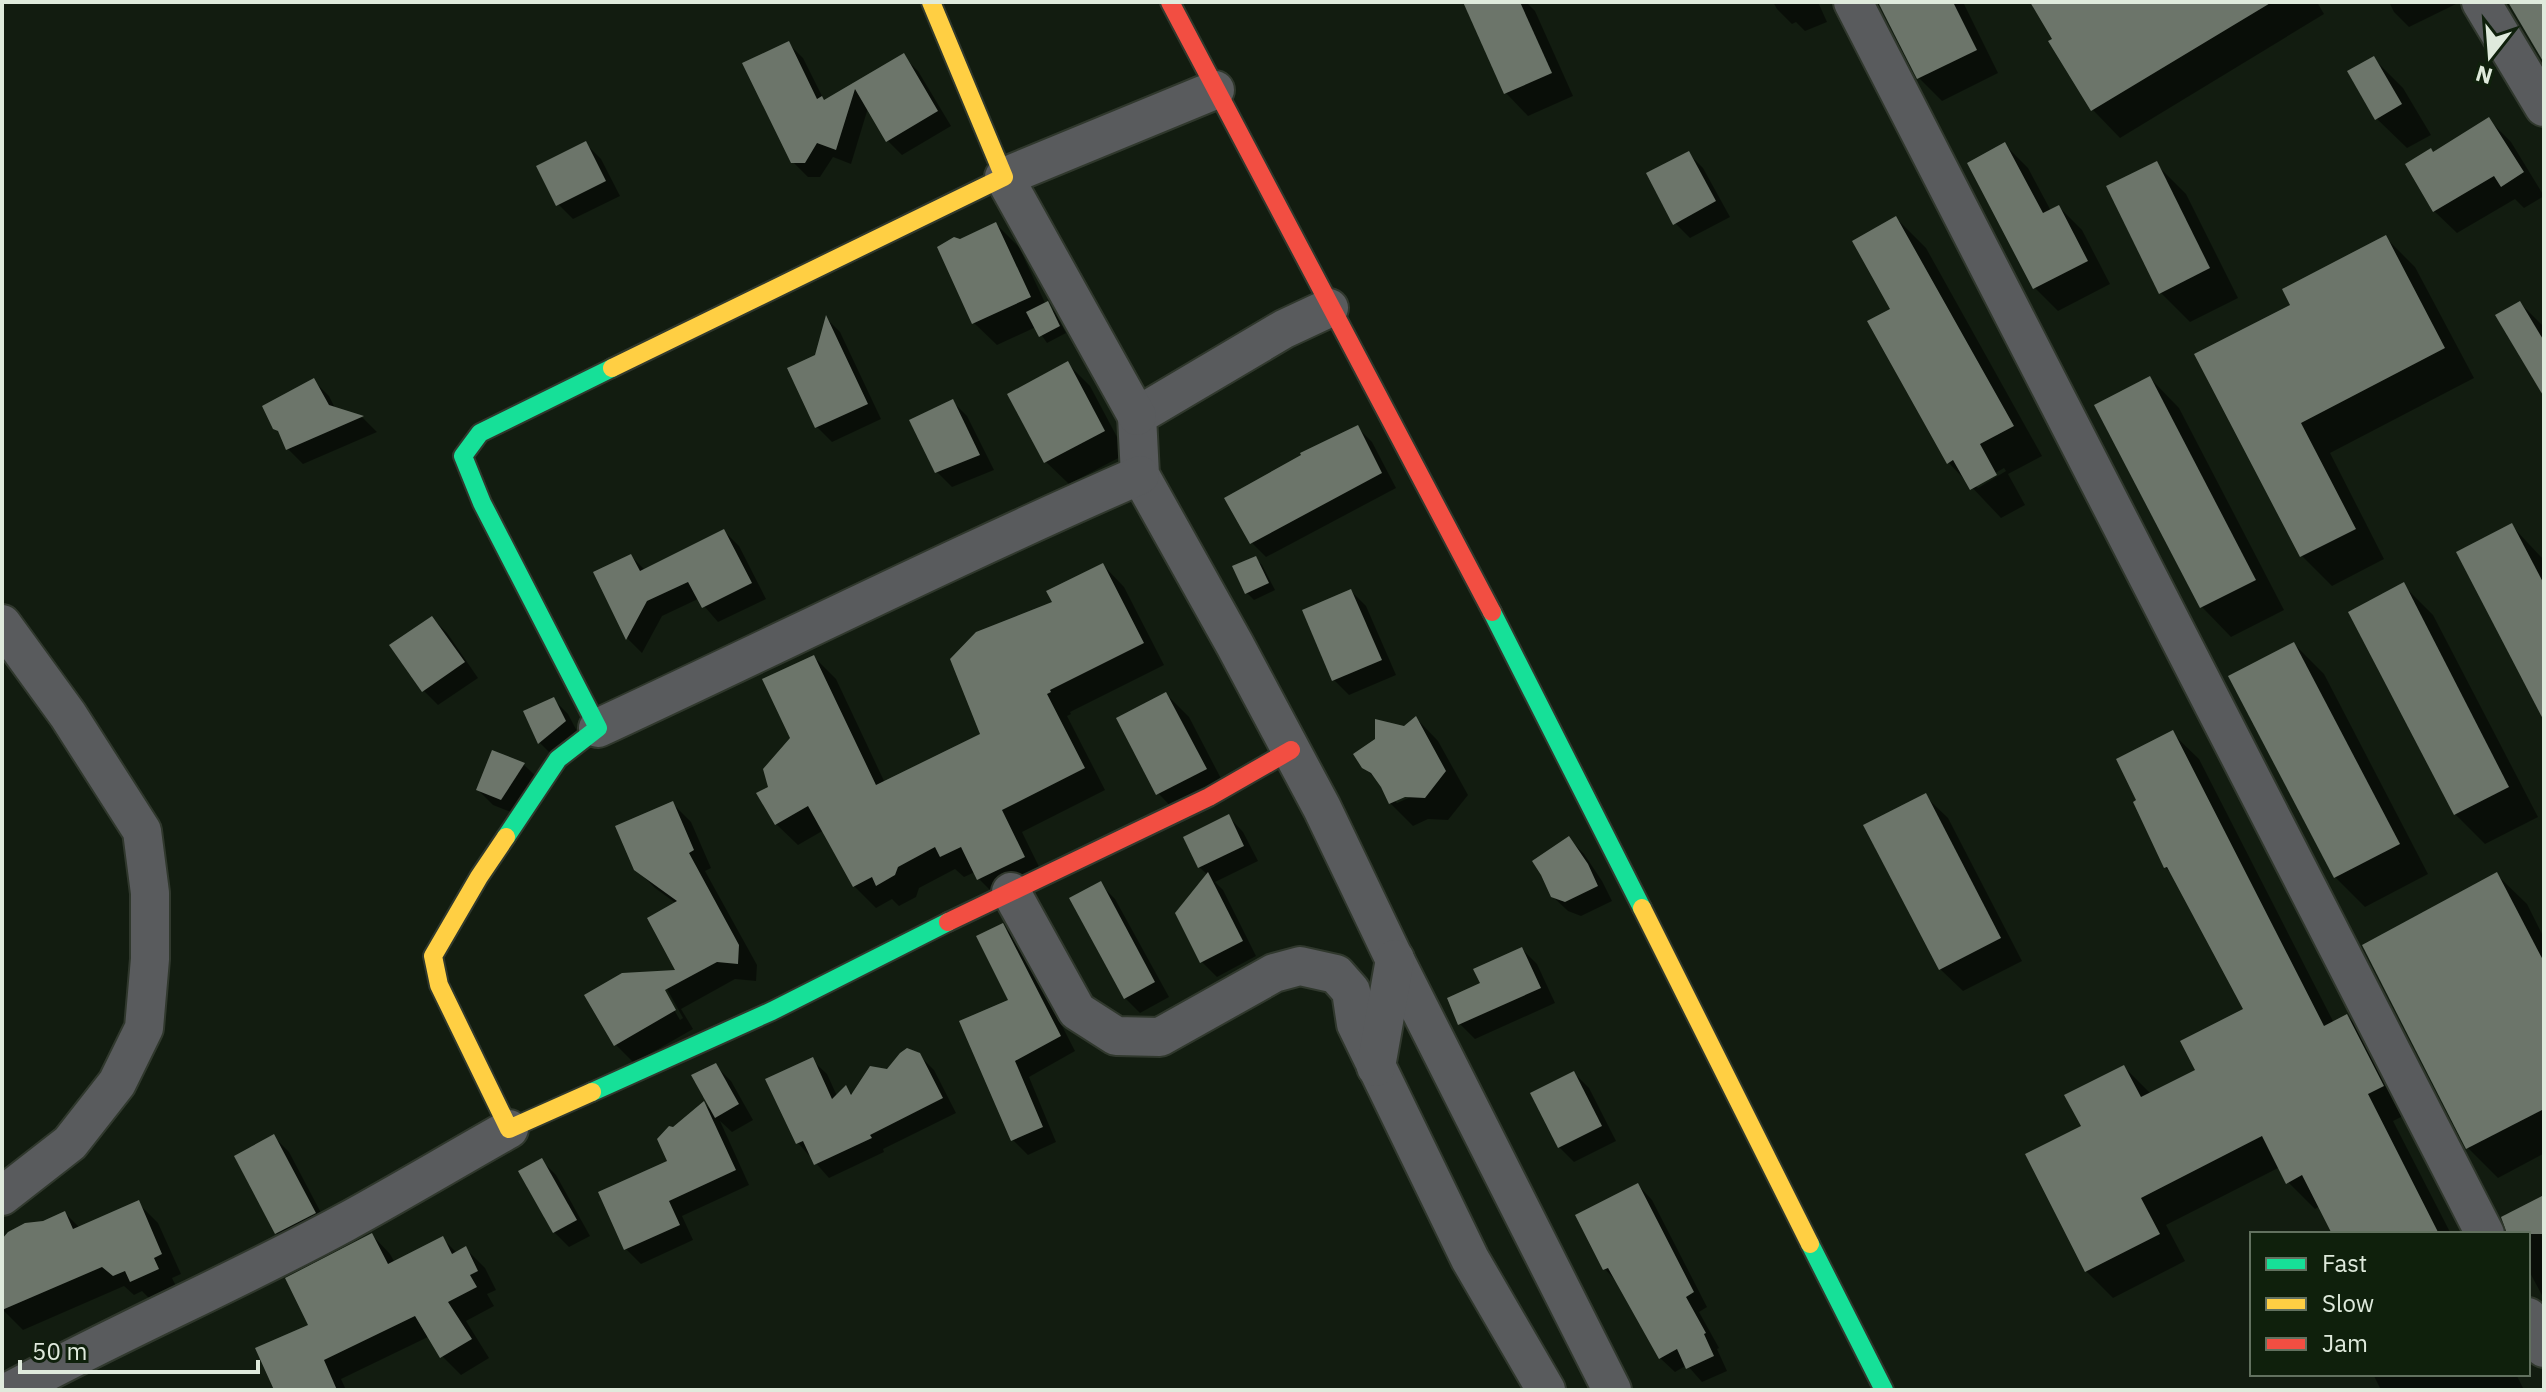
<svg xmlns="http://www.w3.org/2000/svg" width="2546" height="1392" font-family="'IBM Plex Sans',sans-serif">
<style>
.shadow{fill:#0007;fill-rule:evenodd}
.building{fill:#6c756a}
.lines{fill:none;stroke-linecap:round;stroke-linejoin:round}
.street-casing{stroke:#30382d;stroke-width:42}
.fast-casing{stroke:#30382d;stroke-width:22}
.slow-casing{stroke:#30382d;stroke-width:22}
.jam-casing{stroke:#30382d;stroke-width:22}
.street{stroke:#595b5d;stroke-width:38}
.fast{stroke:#16e098;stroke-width:18}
.slow{stroke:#ffcf43;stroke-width:18}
.jam{stroke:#f24e42;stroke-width:18}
</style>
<rect width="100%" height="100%" fill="#121c10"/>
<g class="shadow">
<polygon points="1482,2 1526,2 1535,11 1573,96 1528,116 1506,93"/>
<polygon points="1773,2 1818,2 1827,22 1805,31 1796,22 1792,24 1777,9"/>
<polygon points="1880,2 1963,2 1998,73 1942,101 1919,78"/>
<polygon points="2033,2 2317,2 2324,14 2120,138 2093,110"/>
<polygon points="2389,2 2455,2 2456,4 2409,27 2394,12"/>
<polygon points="788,43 803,58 825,102 903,56 918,71 951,126 902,155 887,140 868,108 851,164 833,157 820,177 808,177 793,162"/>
<polygon points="2373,58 2403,88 2431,135 2407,148 2377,119"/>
<polygon points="2489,120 2511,142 2544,196 2524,208 2515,199 2457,233 2434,211 2434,154"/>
<polygon points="586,144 601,159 620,196 573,219 558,204"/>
<polygon points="2005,145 2028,168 2051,211 2059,207 2082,230 2110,284 2058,311 2035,288"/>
<polygon points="1688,153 1703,168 1730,217 1690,238 1675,223"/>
<polygon points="2156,164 2186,194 2238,298 2190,322 2161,293"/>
<path d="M1896,218L1926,248L2042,456L2008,474L2025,505L2001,518L1948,462L1893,309ZM2004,468L2006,471L1978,488L1975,485Z"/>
<polygon points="996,224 1019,247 1046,305 1054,311 1066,333 1047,343 1036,327 997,345 974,323 960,241"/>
<polygon points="2385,237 2415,267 2474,378 2330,453 2384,559 2332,586 2302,556 2197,355 2292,305"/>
<polygon points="2520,303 2544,327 2544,394"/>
<polygon points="827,319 840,332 881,419 832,442 817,427 817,356"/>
<polygon points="1068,364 1090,386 1126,454 1069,484 1046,462"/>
<polygon points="2150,378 2179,408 2284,610 2231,637 2202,607"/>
<polygon points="314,381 329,396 336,410 363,418 377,432 303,464 288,449 282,435"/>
<polygon points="952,401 967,416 994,470 952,487 937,472"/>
<polygon points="1357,427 1372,442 1396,488 1266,557 1251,542"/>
<polygon points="2512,526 2544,560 2544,716"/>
<polygon points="724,531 739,546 766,599 718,622 698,599 662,616 642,653 628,639 596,573 631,556 646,571"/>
<polygon points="1255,558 1262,565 1275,590 1254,600 1247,593"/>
<polygon points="1103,565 1124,587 1164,665 1070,712 1071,714 1067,716 1105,790 1022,832 1045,879 1000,900 979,879 975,872 964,877 955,869 919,888 916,897 899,906 892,899 876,908 854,886 824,830 798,845 776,824 770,788 792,739 814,657 836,679 885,783 982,734 1054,603"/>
<polygon points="2403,585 2433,615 2538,817 2485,844 2455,814"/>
<polygon points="1351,591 1366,606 1396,675 1349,695 1334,680"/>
<polygon points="432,618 447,633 478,678 438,705 424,691"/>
<polygon points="2294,644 2324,674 2428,874 2365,907 2335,877"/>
<polygon points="1166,694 1189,717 1228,792 1180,816 1158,793"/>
<polygon points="553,699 568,714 580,737 554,757 540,743"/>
<path d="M1416,718L1438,741L1468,795L1448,820L1428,819L1413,826L1390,803L1383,786L1363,766ZM1413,792L1415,795L1397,803L1394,800Z"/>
<polygon points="2172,733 2199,759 2334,1023 2347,1016 2374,1043 2409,1113 2393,1121 2451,1234 2334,1234 2320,1206 2315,1209 2288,1182 2280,1167 2166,1225 2185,1261 2113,1298 2086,1271 2083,1127 2124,1067 2151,1094 2198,1071 2245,1010 2173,875 2165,867"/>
<polygon points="493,752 524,765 539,779 516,814 493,805 478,790"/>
<polygon points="1925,796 1948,818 2022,961 1963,991 1940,969"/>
<path d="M673,804L691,822L711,868L705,871L757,965L756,981L735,979L681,1009L693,1029L634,1063L616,1045L587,996L679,972L677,904L655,888L636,869ZM662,989H667L683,1018L680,1020Z"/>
<polygon points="1229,817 1243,832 1258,861 1215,882 1223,890 1256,956 1217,977 1202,962 1208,875 1199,867"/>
<polygon points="1569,839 1584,854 1602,881 1612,901 1581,916 1568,911 1552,896"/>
<polygon points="2497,875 2527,904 2544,938 2543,1154 2498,1178 2468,1148 2364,946"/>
<polygon points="1100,884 1115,899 1169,997 1140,1013 1125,998"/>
<polygon points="1003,926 1018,941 1075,1051 1029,1077 1056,1142 1028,1155 1013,1140 1011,1001"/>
<polygon points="1522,949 1537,964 1555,1003 1475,1039 1460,1024 1449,999 1483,984"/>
<polygon points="919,1055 934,1070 956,1113 883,1149 884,1152 829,1178 798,1143 812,1060 827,1074 837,1096 846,1088 853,1095 888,1071"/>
<polygon points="716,1066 731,1081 753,1120 732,1132 720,1121 749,1185 682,1216 693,1240 641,1264 626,1249 669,1162 673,1129 704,1104 713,1112"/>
<polygon points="1574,1073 1589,1088 1616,1141 1574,1162 1559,1147"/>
<polygon points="274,1137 289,1152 329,1228 291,1248 276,1233"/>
<polygon points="541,1160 556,1175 590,1236 569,1247 554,1232"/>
<polygon points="1638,1185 1652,1200 1707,1307 1699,1312 1719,1348 1717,1349 1727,1371 1702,1382 1687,1365 1675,1372 1660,1358 1617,1282 1605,1269"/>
<polygon points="2544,1197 2544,1299 2528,1269 2528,1234 2510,1234"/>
<polygon points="138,1203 158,1223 181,1274 172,1278 178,1290 152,1301 142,1291 134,1295 124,1286 23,1330 3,1310 2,1242 65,1213 80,1228"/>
<polygon points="372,1235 390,1254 395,1263 442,1238 457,1253 466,1249 485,1268 496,1290 487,1294 494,1306 466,1321 489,1358 461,1375 442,1356 430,1336 341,1379 346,1390 276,1390 311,1326"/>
<polygon points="2373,1374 2516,1374 2524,1390 2381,1390"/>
</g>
<g class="building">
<polygon points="1463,2 1520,2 1552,73 1504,94"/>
<polygon points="1878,2 1953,2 1977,50 1917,79"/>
<polygon points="2030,2 2272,2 2091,111 2048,41 2052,39"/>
<polygon points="2508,2 2544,2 2544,63"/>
<polygon points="789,41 817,99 822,96 824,100 904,53 938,111 886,142 855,89 836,150 817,143 805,163 791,163 742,63"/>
<polygon points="2374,56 2402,104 2375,120 2347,71"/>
<polygon points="2489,117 2524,172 2501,187 2494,176 2433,212 2405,164 2431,148 2433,152"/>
<polygon points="586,141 606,181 556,206 536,166"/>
<polygon points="2005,142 2043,213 2059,205 2088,261 2033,289 1967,163"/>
<polygon points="1689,151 1716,201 1673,225 1646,173"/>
<polygon points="2157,161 2210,268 2159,294 2106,186"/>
<polygon points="1896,216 2014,426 1980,444 1997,475 1970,490 1953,460 1947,464 1867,321 1890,309 1852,241"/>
<polygon points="996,222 1031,297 972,324 937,247 954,237 960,239"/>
<polygon points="2386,235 2445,348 2301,423 2356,529 2300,557 2194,354 2290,305 2282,289"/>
<polygon points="1048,301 1060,326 1039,337 1026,312"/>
<polygon points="2520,301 2544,341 2544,397 2495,315"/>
<polygon points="826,315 868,404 815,428 787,368 815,355"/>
<polygon points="1068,361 1105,431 1044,463 1007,394"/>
<polygon points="2150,376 2256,580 2200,608 2094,405"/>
<polygon points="314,378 329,405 364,416 286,450 278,431 273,429 262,406"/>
<polygon points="953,399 980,455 935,473 909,420"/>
<polygon points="1358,425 1382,473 1250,544 1224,498 1301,455 1300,453"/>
<polygon points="2512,523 2544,584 2544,721 2456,552"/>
<polygon points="724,529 752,583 702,608 688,582 647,601 626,640 593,572 631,554 640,571"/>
<polygon points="1256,556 1269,583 1245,594 1232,566"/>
<polygon points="1103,563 1144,643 1050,690 1051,692 1047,694 1085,768 1002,810 1025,857 977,880 961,847 940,857 935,847 898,867 895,875 876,886 872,877 853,887 808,806 775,825 756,793 768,787 763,769 790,738 762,679 814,655 876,785 980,734 950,659 976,632 1052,602 1046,591"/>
<polygon points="2404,582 2509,787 2454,815 2348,612"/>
<polygon points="1351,589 1382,660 1332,681 1302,610"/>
<polygon points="432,616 465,662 422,692 389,645"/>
<polygon points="2294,642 2400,844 2334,878 2228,676"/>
<polygon points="1166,692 1207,769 1156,795 1116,718"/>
<polygon points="554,697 566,721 538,744 523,711"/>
<polygon points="1416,716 1446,771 1425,798 1405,797 1389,804 1381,787 1371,773 1362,768 1353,754 1375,739 1375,719 1404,726"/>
<polygon points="2173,730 2324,1026 2347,1014 2384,1086 2368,1094 2439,1234 2332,1234 2302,1175 2286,1184 2262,1136 2141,1198 2160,1234 2085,1272 2025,1154 2081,1126 2064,1095 2124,1065 2141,1097 2195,1070 2180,1041 2243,1009 2167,867 2164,868 2133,802 2136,800 2116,759"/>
<polygon points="492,750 525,763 501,800 476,790"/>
<polygon points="1926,793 2001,938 1939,970 1863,825"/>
<polygon points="673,801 694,850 689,853 739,945 738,964 717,962 665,990 676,1010 614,1046 584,995 622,973 675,970 647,918 677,901 634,870 615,826"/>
<polygon points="1229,814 1244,846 1198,868 1183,837"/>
<polygon points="1569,836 1588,864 1598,886 1565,902 1551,897 1541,875 1532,861"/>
<polygon points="1208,872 1243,941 1200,963 1175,913"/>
<polygon points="2497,872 2544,962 2544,1109 2466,1149 2362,945"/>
<polygon points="1101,881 1155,982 1124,999 1069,898"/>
<polygon points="1003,923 1061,1036 1015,1061 1043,1127 1011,1141 959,1021 1008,1000 976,936"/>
<polygon points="1522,947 1541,988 1458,1025 1447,998 1480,983 1473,969"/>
<polygon points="907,1048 920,1053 943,1098 870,1135 872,1138 814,1165 803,1141 796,1144 765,1079 813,1057 832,1099 846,1085 851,1095 870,1066 887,1069 900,1053"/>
<polygon points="716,1063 739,1104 715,1118 691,1075"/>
<polygon points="1574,1071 1602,1126 1558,1148 1530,1093"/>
<polygon points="704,1101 736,1170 669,1201 680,1225 624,1250 598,1192 667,1161 657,1139 669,1126 673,1127"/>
<polygon points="274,1134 316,1213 275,1234 234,1156"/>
<polygon points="542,1158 577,1220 553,1233 518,1171"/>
<polygon points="1638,1183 1694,1292 1686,1297 1706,1333 1704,1334 1714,1356 1686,1369 1677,1349 1659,1359 1608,1268 1603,1270 1575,1215"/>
<polygon points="2544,1195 2544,1234 2507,1234 2501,1217"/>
<polygon points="139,1200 162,1254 154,1258 159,1269 130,1282 125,1271 113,1276 102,1267 2,1310 2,1239 8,1232 25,1223 43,1221 65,1211 73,1229"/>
<polygon points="372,1233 388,1264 443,1236 452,1254 466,1246 478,1271 470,1275 477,1287 448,1302 472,1339 440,1358 415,1316 324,1360 337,1390 274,1390 255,1348 308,1325 285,1278"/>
</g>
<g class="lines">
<defs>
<g id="street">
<polyline points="1853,2 2485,1234"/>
<polyline points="2481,2 2544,107"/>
<polyline points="1329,308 1284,329 1137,416 1140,475 1235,645 1322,808 1391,952 1612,1390"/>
<polyline points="1137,416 1004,177 1215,90"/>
<polyline points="2,624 68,715 142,831 150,893 150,959 144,1028 117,1083 70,1143 2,1196"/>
<path d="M598,728C779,644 957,555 1140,475"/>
<polyline points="1011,892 1077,1011 1116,1036 1160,1037 1274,973 1300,966 1336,974 1351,991 1356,1024 1470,1259 1546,1390"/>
<polyline points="1376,1067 1395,959"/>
<polyline points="2528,1317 2544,1348"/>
<path d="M12,1390C121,1331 235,1282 344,1223C399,1193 454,1160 509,1129"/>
</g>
<g id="fast">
<polyline points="1492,612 1642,908"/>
<polyline points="506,837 558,759 598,728 482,503 463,456 480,433 612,368"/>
<polyline points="592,1092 772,1011 948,922"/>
<polyline points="1810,1244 1884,1390"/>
</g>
<g id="slow">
<polyline points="612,368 1004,177 931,2"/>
<polyline points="506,837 479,877 433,956 439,985 509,1129 592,1092"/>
<polyline points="1642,908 1810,1244"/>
</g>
<g id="jam">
<polyline points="1170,2 1492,612"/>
<polyline points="948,922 1209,797 1291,750"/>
</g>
</defs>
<use href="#street" class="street-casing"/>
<use href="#fast" class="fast-casing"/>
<use href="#slow" class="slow-casing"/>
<use href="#jam" class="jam-casing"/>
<use href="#street" class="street"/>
<use href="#fast" class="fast"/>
<use href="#slow" class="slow"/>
<use href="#jam" class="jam"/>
</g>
<rect width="2546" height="1392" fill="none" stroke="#dfeadc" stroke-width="8"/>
<rect x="2250" y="1232" width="280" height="144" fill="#0f200c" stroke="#62715f" stroke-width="2"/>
<rect x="2266" y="1258" width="40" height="12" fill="#16e098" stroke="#62715f" stroke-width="2"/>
<text x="2322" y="1272" font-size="24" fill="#dfeadc">Fast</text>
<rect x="2266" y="1298" width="40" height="12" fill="#ffcf43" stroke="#62715f" stroke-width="2"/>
<text x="2322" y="1312" font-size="24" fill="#dfeadc">Slow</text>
<rect x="2266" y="1338" width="40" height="12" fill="#f24e42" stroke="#62715f" stroke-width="2"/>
<text x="2322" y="1352" font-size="24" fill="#dfeadc">Jam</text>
<g transform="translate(2490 56) rotate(197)" stroke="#0f200c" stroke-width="6" paint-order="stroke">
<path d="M0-6L14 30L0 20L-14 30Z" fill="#dfeadc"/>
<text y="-12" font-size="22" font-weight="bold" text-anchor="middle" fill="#dfeadc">N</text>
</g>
<path d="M20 1360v12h238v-12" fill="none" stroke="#dfeadc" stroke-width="4"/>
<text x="32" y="1360" font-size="24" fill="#dfeadc" stroke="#0f200c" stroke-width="6" paint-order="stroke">50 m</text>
</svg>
